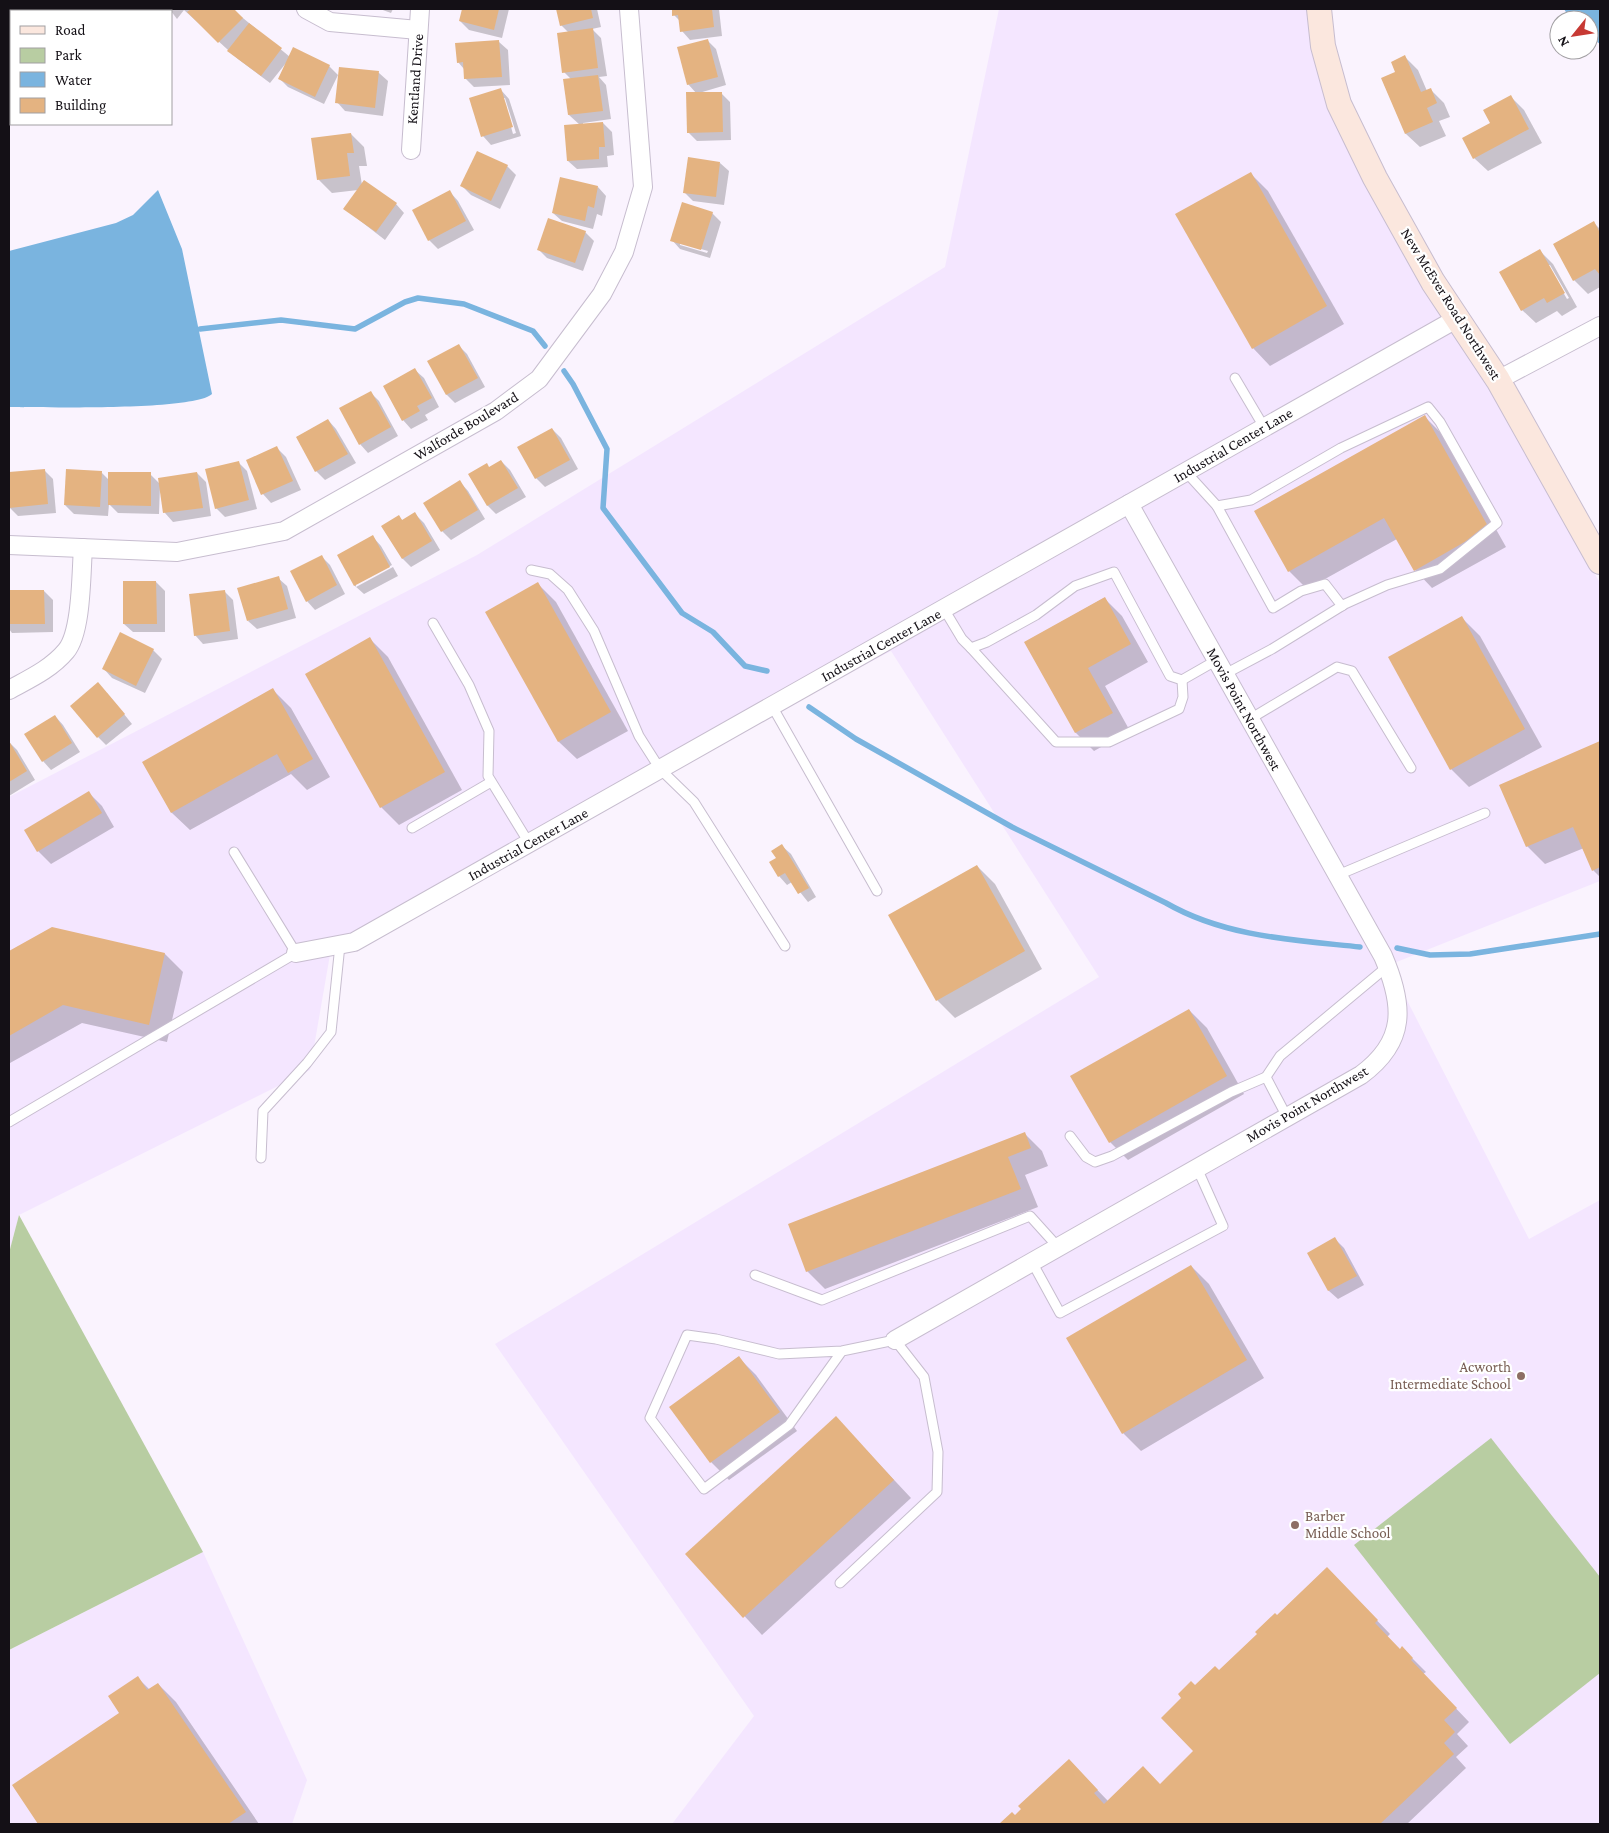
<svg xmlns="http://www.w3.org/2000/svg" width="1609" height="1833" font-family="'Crimson Pro',serif">
<style>
.built{fill:#f4e6ff}
.green{fill:#b8cda2}
.water{fill:#7ab4df}
.shadow{fill:#0003;fill-rule:evenodd}
.lines{fill:none;stroke-linecap:round;stroke-linejoin:round}
.stream{stroke:#7ab4df;stroke-width:5.5}
.building{fill:#e4b381}
.lane-casing{stroke:#c7bdcf;stroke-width:11}
.street-casing{stroke:#c7bdcf;stroke-width:20}
.secondary-casing{stroke:#c7bdcf;stroke-width:26}
.lane{stroke:#fff;stroke-width:9}
.street{stroke:#fff;stroke-width:18}
.secondary{stroke:#fbe7de;stroke-width:24}
.education-dot{fill:#8d6e63;stroke:#fff;stroke-width:2}
.labels{text-anchor:middle;dominant-baseline:central;stroke-width:4.5;stroke-linejoin:round;paint-order:stroke}
.street-label{font-size:15px;fill:#141016;stroke:#fff}
.education-label{font-size:15px;fill:#785e54;stroke:#fff;text-anchor:end}
</style>
<rect width="100%" height="100%" fill="#faf3fe"/>
<g class="built">
<polygon points="999,9 1323,9 1358,153 1600,583 1600,881 1389,965 1529,1239 1600,1200 1600,1824 672,1824 754,1716 495,1344 1099,977 891,651 332,943 310,1070 19,1215 9,1253 9,797 477,555 945,267"/>
<polygon points="203,1552 307,1780 292,1824 9,1824 9,1650"/>
</g>
<g class="green">
<polygon points="19,1215 203,1552 9,1650 9,1253"/>
<polygon points="1491,1438 1600,1577 1600,1673 1510,1744 1354,1545"/>
</g>
<g class="water">
<polygon points="1564,9 1600,9 1600,44 1589,36 1589,20 1571,20"/>
<path d="M158,190L182,249L212,394C194,411 42,407 9,407V251L116,223L133,215Z"/>
</g>
<g class="shadow">
<polygon points="166,9 232,9 290,57 329,66 338,75 324,104 288,87 279,78 286,63 270,83 238,59 184,10 177,19 171,11"/>
<polygon points="380,9 393,9 391,13"/>
<polygon points="463,9 509,9 502,38 469,30 460,21"/>
<polygon points="557,9 597,9 601,27 592,29 601,38 607,76 599,77 606,85 611,119 583,123 583,125 603,123 612,132 614,155 607,156 608,167 577,169 568,161 580,125 569,115 571,79 564,72 569,33 561,25"/>
<polygon points="673,9 719,9 722,36 690,40 682,31 681,22 674,15"/>
<polygon points="707,40 716,49 726,85 699,93 721,93 730,102 731,140 697,141 688,132 697,94 688,84"/>
<polygon points="499,42 508,50 510,85 474,87 465,78 464,69 458,62"/>
<polygon points="1405,57 1418,70 1427,91 1430,89 1444,103 1450,117 1439,121 1446,136 1420,147 1406,134 1382,79 1397,73"/>
<polygon points="341,68 379,73 388,81 383,116 345,111 337,102"/>
<path d="M501,90L509,99L521,136L491,145L483,136ZM503,98H505L516,133L513,134Z"/>
<polygon points="1511,97 1524,110 1542,143 1488,171 1474,158 1492,124"/>
<polygon points="351,134 364,147 367,166 359,166 362,185 396,204 404,213 385,240 345,209 358,190 332,193 319,180 313,139"/>
<polygon points="720,163 729,171 724,205 693,201 684,192"/>
<polygon points="507,166 516,175 500,209 471,195 462,186"/>
<polygon points="1250,173 1268,191 1344,324 1270,366 1253,348"/>
<polygon points="598,187 606,196 602,216 597,214 593,229 562,221 553,213"/>
<polygon points="450,192 458,201 474,230 438,249 429,240"/>
<path d="M712,213L721,222L710,258L680,249L672,240ZM680,243L708,251L707,253L680,245Z"/>
<polygon points="1594,223 1600,229 1600,287 1588,294 1574,280 1554,245"/>
<polygon points="585,232 594,241 583,271 547,258 538,249"/>
<path d="M1540,251L1553,264L1577,307L1562,316L1557,311L1536,323L1522,310ZM1547,265H1550L1569,298L1567,299Z"/>
<polygon points="459,346 467,354 485,387 455,403 447,395 429,362"/>
<polygon points="415,370 424,378 439,407 425,415 428,420 411,429 403,420"/>
<polygon points="370,392 379,401 398,436 368,453 360,444"/>
<polygon points="1425,417 1443,435 1506,547 1432,588 1415,570 1397,539 1307,589 1289,571 1256,512"/>
<polygon points="328,420 336,429 356,463 325,480 316,471 297,437"/>
<polygon points="552,429 561,438 578,469 545,487 536,478"/>
<polygon points="277,448 286,457 301,490 271,503 263,494"/>
<polygon points="501,461 510,470 526,497 496,514 488,506 469,475 490,468"/>
<polygon points="238,462 247,471 257,509 225,517 216,508"/>
<polygon points="44,470 53,479 56,513 18,516 9,507 9,473"/>
<polygon points="101,472 110,481 150,474 160,484 197,473 206,482 211,516 173,522 165,513 160,486 159,514 118,513 109,504 108,516 74,514 65,505"/>
<polygon points="460,482 468,491 485,519 451,540 442,531 425,503"/>
<polygon points="415,514 424,523 440,550 411,567 403,559 383,527 399,517 403,521"/>
<polygon points="373,537 381,546 392,565 356,584 356,587 393,567 398,576 364,594 355,586 339,555"/>
<polygon points="321,556 330,565 345,594 315,610 307,601"/>
<polygon points="278,578 287,586 296,618 257,629 248,621"/>
<polygon points="156,582 165,591 165,632 133,632 124,624"/>
<polygon points="538,584 556,602 628,731 577,759 559,742 487,613"/>
<polygon points="9,591 44,591 53,600 53,632 12,633 9,629"/>
<polygon points="224,591 233,600 238,639 203,644 195,635"/>
<polygon points="1104,598 1122,616 1148,662 1105,686 1130,731 1094,751 1076,733 1026,642"/>
<polygon points="1462,618 1480,636 1542,747 1469,787 1451,769"/>
<polygon points="370,639 388,657 462,790 399,825 381,807 307,674"/>
<polygon points="153,650 162,659 145,693 112,678 104,669"/>
<polygon points="273,690 291,708 330,777 307,790 291,774 190,830 172,813 144,762"/>
<polygon points="107,693 132,724 106,745 98,737"/>
<polygon points="55,716 63,725 80,752 51,770 43,761"/>
<polygon points="9,742 17,750 35,780 9,796"/>
<polygon points="1600,743 1600,877 1593,870 1584,848 1545,864 1527,846 1501,785"/>
<polygon points="89,793 102,806 114,827 51,864 38,851"/>
<polygon points="782,846 791,854 816,897 808,902 792,882 787,885 779,876 778,858"/>
<polygon points="977,866 995,884 1042,969 955,1018 937,1000"/>
<polygon points="52,928 165,954 183,972 167,1042 82,1023 10,1063 9,952"/>
<polygon points="1189,1010 1207,1028 1244,1094 1128,1160 1110,1142"/>
<polygon points="1024,1133 1042,1151 1048,1166 1025,1175 1038,1207 825,1289 807,1271"/>
<polygon points="1335,1239 1344,1248 1364,1285 1338,1299 1329,1291 1309,1253"/>
<polygon points="1191,1266 1209,1284 1264,1378 1141,1451 1123,1433"/>
<polygon points="738,1357 756,1375 797,1431 729,1480 711,1462 671,1407"/>
<polygon points="836,1418 911,1498 762,1635 687,1554"/>
<polygon points="1340,1582 1390,1634 1387,1637 1400,1650 1402,1648 1426,1672 1423,1674 1469,1722 1457,1734 1468,1746 1456,1757 1466,1768 1407,1824 1001,1824 1012,1814 1015,1817 1082,1774 1108,1801 1160,1785 1195,1751 1195,1687 1219,1672 1277,1617"/>
<polygon points="138,1678 150,1690 158,1684 176,1702 259,1824 40,1824 14,1785 121,1713"/>
</g>
<g class="lines">
<g class="stream">
<polyline points="200,329 281,320 355,329 405,302 418,298 464,304 533,331 545,346"/>
<polyline points="564,371 573,384 607,449 603,508 682,613 713,632 745,666 767,671"/>
<path d="M809,707L856,739L1012,827L1166,903C1225,937 1294,940 1360,947"/>
<polyline points="1397,948 1430,955 1470,954 1600,934"/>
</g>
</g>
<g class="building">
<polygon points="191,9 234,9 243,18 218,43 187,12"/>
<polygon points="462,9 499,9 494,30 459,21"/>
<polygon points="556,9 591,9 593,18 560,26"/>
<polygon points="672,9 712,9 714,27 680,32 678,15 672,16"/>
<polygon points="249,23 282,48 261,76 227,51"/>
<polygon points="593,28 598,68 562,73 557,33"/>
<polygon points="708,39 718,77 687,85 677,47"/>
<polygon points="499,40 502,77 464,79 463,62 457,63 455,43"/>
<polygon points="293,47 330,65 315,97 278,79"/>
<polygon points="1405,55 1421,92 1431,88 1437,103 1427,108 1433,122 1405,134 1381,78 1395,72 1391,62"/>
<polygon points="339,67 379,71 375,108 335,103"/>
<polygon points="598,75 603,111 568,115 563,79"/>
<polygon points="501,88 513,127 481,137 469,98"/>
<polygon points="686,92 722,92 723,132 687,133"/>
<polygon points="1511,95 1529,129 1473,159 1462,138 1490,123 1483,110"/>
<polygon points="603,122 605,147 599,147 599,159 567,161 564,125"/>
<polygon points="351,133 354,153 347,153 350,176 317,180 311,138"/>
<polygon points="477,151 508,165 491,201 460,186"/>
<polygon points="688,157 720,162 716,197 683,193"/>
<polygon points="1251,172 1327,306 1252,349 1175,214"/>
<polygon points="560,177 598,186 594,208 588,206 585,221 552,213"/>
<polygon points="364,180 397,203 376,232 343,209"/>
<polygon points="450,190 466,221 428,241 412,210"/>
<polygon points="682,202 713,212 701,250 670,241"/>
<polygon points="548,218 586,231 575,263 537,250"/>
<polygon points="1594,221 1600,233 1600,275 1595,269 1573,281 1553,244"/>
<polygon points="1540,249 1565,293 1547,303 1544,298 1521,311 1499,272"/>
<polygon points="459,344 478,378 446,395 427,361"/>
<polygon points="415,368 432,398 417,406 420,411 402,421 383,386"/>
<polygon points="371,391 391,427 359,445 339,408"/>
<polygon points="1425,415 1489,528 1414,571 1384,518 1288,572 1254,511"/>
<polygon points="328,419 348,454 315,472 296,437"/>
<polygon points="552,428 570,460 535,479 517,447"/>
<polygon points="277,446 293,481 261,495 246,460"/>
<polygon points="501,460 518,488 487,506 468,474 487,463 489,467"/>
<polygon points="239,461 249,500 215,509 205,469"/>
<polygon points="45,469 48,504 9,508 9,472"/>
<polygon points="66,469 102,471 100,507 64,505"/>
<polygon points="108,472 151,472 151,506 108,505"/>
<polygon points="197,472 203,508 163,513 158,478"/>
<polygon points="460,480 478,510 441,532 423,503"/>
<polygon points="415,512 432,541 402,559 381,526 399,515 402,520"/>
<polygon points="373,535 390,567 354,586 337,555"/>
<polygon points="322,555 337,585 306,602 290,571"/>
<polygon points="279,576 288,609 247,621 237,588"/>
<polygon points="123,581 156,581 157,624 123,624"/>
<polygon points="538,582 611,712 558,742 485,612"/>
<polygon points="9,590 44,590 45,624 9,624"/>
<polygon points="225,590 230,631 194,636 189,594"/>
<polygon points="1105,597 1131,644 1088,668 1113,713 1075,733 1024,642"/>
<polygon points="1462,616 1525,729 1450,770 1388,657"/>
<polygon points="120,632 154,649 136,686 102,669"/>
<polygon points="370,637 445,772 380,808 305,674"/>
<polygon points="98,682 125,714 97,738 70,706"/>
<polygon points="273,688 313,759 288,773 277,754 171,813 142,762"/>
<polygon points="55,715 72,743 42,762 24,734"/>
<polygon points="9,741 27,771 9,782"/>
<polygon points="1600,741 1600,867 1592,871 1573,827 1526,847 1499,785"/>
<polygon points="89,791 102,813 37,852 24,830"/>
<polygon points="782,844 809,888 798,894 785,873 778,877 769,862 776,858 771,851"/>
<polygon points="977,865 1025,951 936,1001 888,915"/>
<polygon points="52,927 165,953 149,1025 63,1005 9,1036 9,951"/>
<polygon points="1189,1009 1227,1076 1109,1143 1070,1076"/>
<polygon points="1025,1132 1031,1148 1008,1157 1021,1189 806,1272 788,1224"/>
<polygon points="1335,1237 1357,1276 1328,1291 1307,1253"/>
<polygon points="1191,1265 1247,1360 1122,1434 1066,1338"/>
<polygon points="739,1356 780,1412 710,1463 669,1407"/>
<polygon points="836,1416 894,1480 743,1618 685,1554"/>
<polygon points="1327,1567 1378,1620 1375,1623 1400,1649 1402,1646 1413,1658 1411,1660 1457,1708 1444,1720 1455,1732 1444,1743 1454,1754 1380,1824 999,1824 1012,1812 1015,1815 1021,1809 1018,1806 1069,1759 1098,1790 1094,1793 1104,1804 1143,1766 1160,1784 1193,1751 1161,1718 1181,1698 1178,1694 1191,1681 1195,1685 1215,1666 1219,1670 1257,1634 1255,1632 1275,1613 1277,1615"/>
<polygon points="138,1676 147,1690 158,1683 246,1812 228,1824 38,1824 12,1785 119,1713 108,1696"/>
</g>
<g class="lines">
<defs>
<g id="lane">
<polyline points="9,69 11,68"/>
<polyline points="1235,378 1264,427"/>
<polyline points="1186,472 1217,506 1251,500 1341,448 1428,407 1440,422 1497,523 1440,569 1387,585 1345,604 1272,649 1225,674"/>
<polyline points="1217,506 1273,608 1301,591 1325,584 1342,606"/>
<polyline points="531,570 550,574 568,590 594,631 639,736 660,769 694,802 785,946"/>
<polyline points="944,609 962,639 971,648 987,642 1036,615 1075,586 1114,572 1170,676 1182,680 1217,660"/>
<polyline points="433,623 469,685 489,731 488,776 529,843"/>
<polyline points="971,648 1056,742 1109,742 1179,709 1183,697 1182,680"/>
<polyline points="772,706 877,891"/>
<polyline points="1250,719 1337,667 1352,671 1411,768"/>
<polyline points="412,828 491,782"/>
<polyline points="1338,875 1485,813"/>
<polyline points="1287,1117 1266,1077 1280,1056 1388,966"/>
<polyline points="9,1122 296,953 234,852"/>
<polyline points="1070,1136 1086,1157 1095,1162 1112,1156 1231,1092 1266,1077"/>
<polyline points="261,1158 263,1111 307,1063 331,1032 340,945"/>
<polyline points="1032,1262 1060,1313 1223,1226 1197,1168"/>
<polyline points="755,1275 822,1300 1030,1216 1058,1247"/>
<polyline points="840,1583 937,1492 938,1452 924,1377 895,1340 842,1351 779,1354 716,1339 687,1335 650,1418 704,1489 789,1425 842,1351"/>
</g>
<g id="street">
<polyline points="306,9 330,22 418,30"/>
<polyline points="411,150 420,9"/>
<polyline points="1498,380 1600,326"/>
<polyline points="9,545 177,552 284,531 496,411 539,379 602,294 624,252 643,187 629,9"/>
<path d="M9,690C29,679 51,669 66,651C82,632 81,573 83,548"/>
<polyline points="296,953 354,942 1458,318"/>
<path d="M895,1340L1361,1075C1407,1041 1404,1005 1383,956L1129,504"/>
</g>
<polyline id="secondary" points="1319,9 1323,46 1339,104 1375,178 1433,282 1498,380 1600,562"/>
</defs>
<use href="#lane" class="lane-casing"/>
<use href="#street" class="street-casing"/>
<use href="#secondary" class="secondary-casing"/>
<use href="#lane" class="lane"/>
<use href="#street" class="street"/>
<use href="#secondary" class="secondary"/>
</g>
<g class="education-dot">
<circle cx="1521" cy="1376" r="5"/>
<circle cx="1295" cy="1525" r="5"/>
</g>
<g class="labels">
<g class="street-label">
<text transform="translate(415 79) rotate(-86)">Kentland Drive</text>
<text transform="translate(1451 304) rotate(58)">New McEver Road Northwest</text>
<text transform="translate(466 426) rotate(-31)">Walforde Boulevard</text>
<text transform="translate(1233 445) rotate(-30)">Industrial Center Lane</text>
<text transform="translate(881 645) rotate(-29)">Industrial Center Lane</text>
<text transform="translate(1244 709) rotate(61)">Movis Point Northwest</text>
<text transform="translate(528 844) rotate(-29)">Industrial Center Lane</text>
<text transform="translate(1307 1104) rotate(-30)">Movis Point Northwest</text>
</g>
<g class="education-label">
<text x="1511" y="1367">Acworth<tspan x="1511" dy="17">Intermediate School</tspan></text>
<text x="1305" y="1516" text-anchor="start">Barber<tspan x="1305" dy="17">Middle School</tspan></text>
</g>
</g>
<rect width="1609" height="1833" fill="none" stroke="#141016" stroke-width="20"/>
<rect x="10" y="10" width="162" height="115" fill="#ffffff" stroke="#a19fa2"/>
<rect x="20" y="26" width="25" height="8" fill="#fbe7de" stroke="#a19fa2"/>
<text x="55" y="35" font-size="15" fill="#141016">Road</text>
<rect x="20" y="48" width="25" height="15" fill="#b8cda2" stroke="#a19fa2"/>
<text x="55" y="60" font-size="15" fill="#141016">Park</text>
<rect x="20" y="72" width="25" height="15" fill="#7ab4df" stroke="#a19fa2"/>
<text x="55" y="85" font-size="15" fill="#141016">Water</text>
<rect x="20" y="98" width="25" height="15" fill="#e4b381" stroke="#a19fa2"/>
<text x="55" y="110" font-size="15" fill="#141016">Building</text>
<g transform="translate(1574 35) rotate(240)"><circle r="24" fill="#ffffff" stroke="#a19fa2"/>
<path d="M0-4L9 19L0 12L-9 19Z" fill="#c73934"/>
<text y="-8" font-size="14" font-weight="bold" text-anchor="middle" fill="#141016">N</text>
</g>
</svg>
